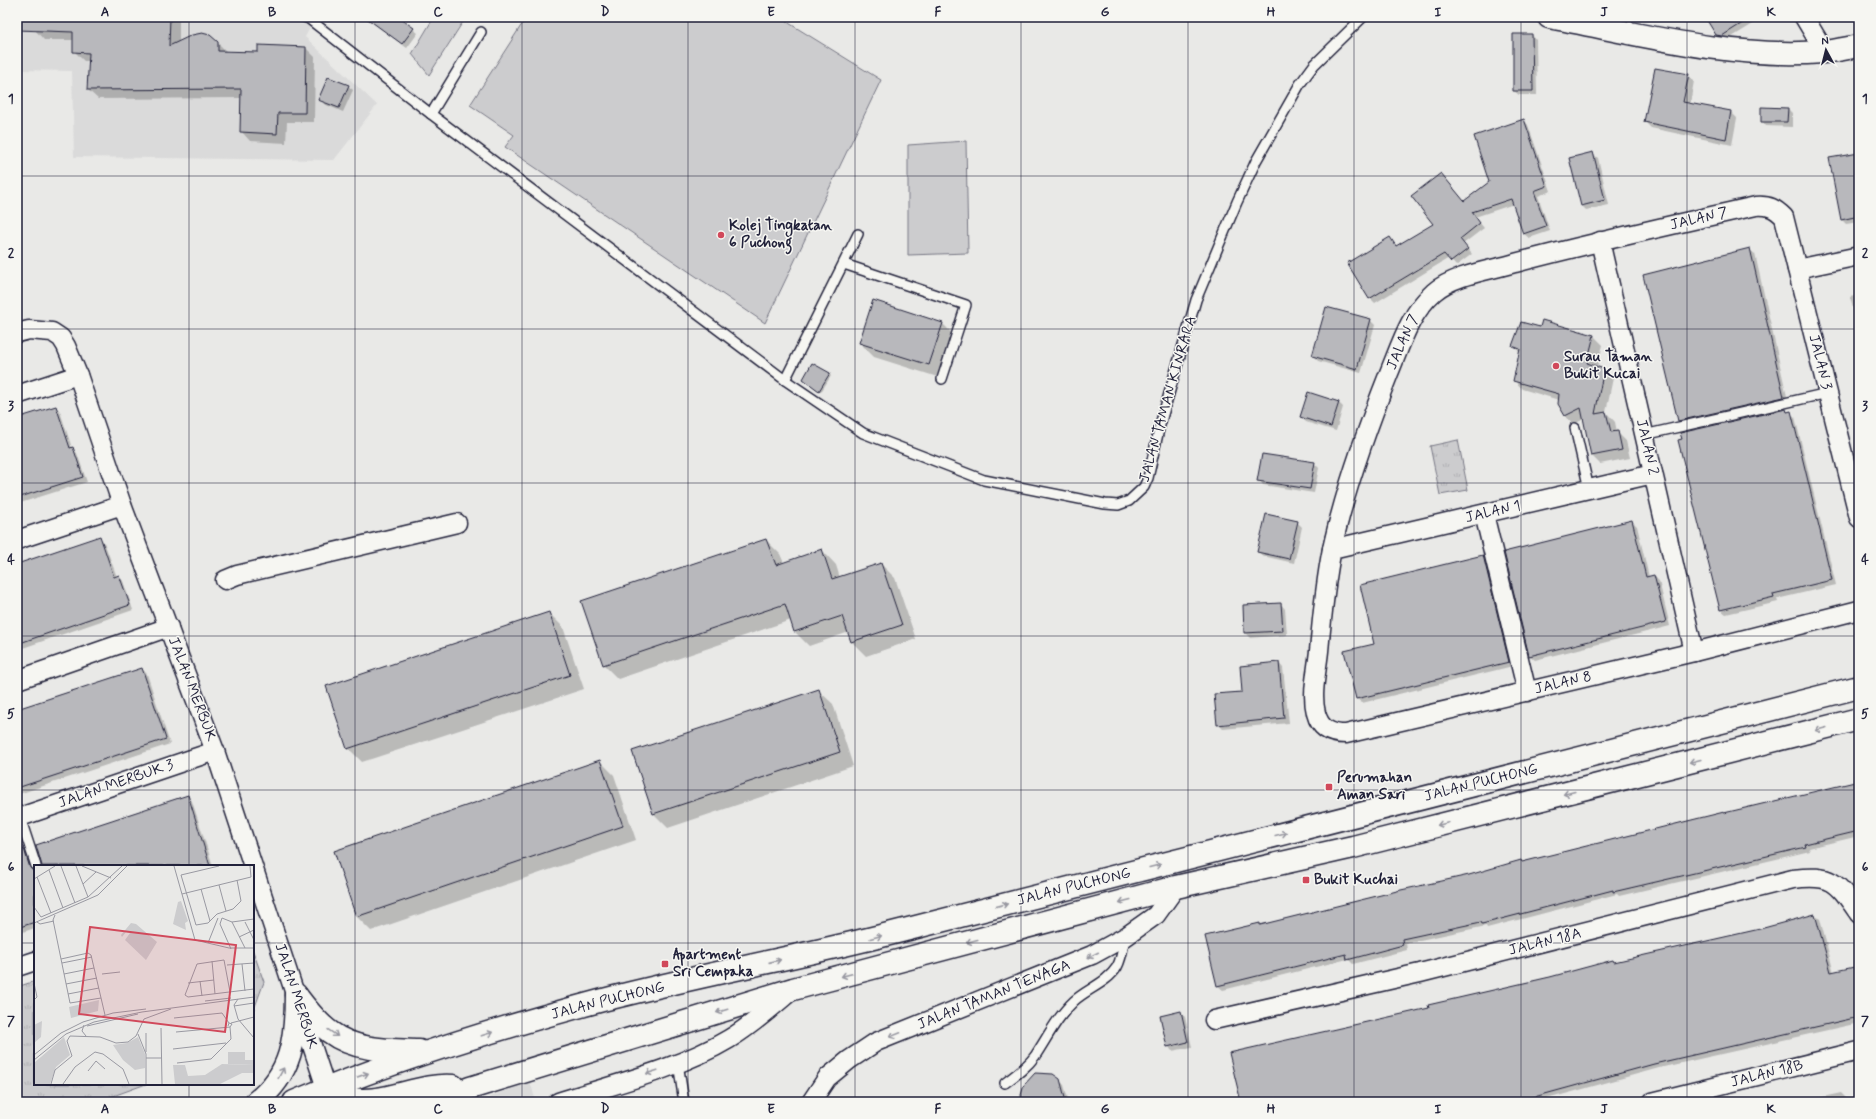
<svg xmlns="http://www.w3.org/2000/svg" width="1876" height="1119" font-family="Mynerve,sans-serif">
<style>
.built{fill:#dadada}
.park{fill:url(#park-tufts);stroke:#777784}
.pitch{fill:#ccccce;stroke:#777784}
.shadow{fill:#0003}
.building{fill:#b8b8bc;stroke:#22223b}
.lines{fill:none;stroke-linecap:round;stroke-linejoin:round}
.lane-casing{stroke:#22223b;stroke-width:12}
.street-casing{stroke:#22223b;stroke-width:21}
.secondary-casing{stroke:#22223b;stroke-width:25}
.primary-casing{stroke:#22223b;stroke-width:25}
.lane{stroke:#f6f6f2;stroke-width:9}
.street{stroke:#f6f6f2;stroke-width:18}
.secondary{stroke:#f6f6f2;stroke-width:22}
.primary{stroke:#f6f6f2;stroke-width:22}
.oneway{stroke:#9797a0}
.grid{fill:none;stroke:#22223b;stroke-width:1;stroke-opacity:0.55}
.poi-dot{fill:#d1495b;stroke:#f6f6f2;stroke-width:1.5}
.labels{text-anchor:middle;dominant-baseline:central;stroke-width:3;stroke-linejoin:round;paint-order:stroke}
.street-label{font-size:15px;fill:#22223b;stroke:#f6f6f2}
.poi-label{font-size:15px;font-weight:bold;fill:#22223b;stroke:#f6f6f2;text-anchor:start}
.inset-road{fill:none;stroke:#9999a2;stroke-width:1}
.view{fill:#d1495b;fill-opacity:0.15;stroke:#d1495b;stroke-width:2}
.inset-edge{fill:none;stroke:#22223b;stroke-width:2}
.neatline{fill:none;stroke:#22223b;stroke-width:1.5}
.grid-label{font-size:13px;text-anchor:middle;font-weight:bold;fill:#22223b}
</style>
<defs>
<pattern id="park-tufts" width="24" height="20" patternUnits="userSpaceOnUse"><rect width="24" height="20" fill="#ccccce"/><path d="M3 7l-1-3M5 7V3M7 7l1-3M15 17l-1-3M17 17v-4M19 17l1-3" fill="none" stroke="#afafb2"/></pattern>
</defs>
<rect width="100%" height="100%" fill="#e9e9e7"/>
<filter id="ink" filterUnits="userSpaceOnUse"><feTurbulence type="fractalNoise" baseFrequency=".025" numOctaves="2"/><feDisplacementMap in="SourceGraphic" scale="8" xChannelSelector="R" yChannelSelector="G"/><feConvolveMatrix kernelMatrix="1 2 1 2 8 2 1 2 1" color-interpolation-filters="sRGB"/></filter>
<g filter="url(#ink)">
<g class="built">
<polygon points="17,17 316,17 305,37 377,105 334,160 74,157 72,71 17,70"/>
<polygon points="530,1081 536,1102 478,1102"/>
</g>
<g class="park">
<polygon points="1458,440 1468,490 1440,495 1430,446"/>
<polygon points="253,951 264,982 253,1012"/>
<polygon points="35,981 35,1084 146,1084 97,1102 17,1102 17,987"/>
</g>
<g class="pitch">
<polygon points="434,17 466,17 429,75 412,54"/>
<polygon points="523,17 779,17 881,80 765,323 505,147 514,135 470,105 526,18"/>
<polygon points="966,141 968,253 908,255 908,145"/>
</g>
<g class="shadow">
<polygon points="35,17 179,17 179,43 217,42 227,52 259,53 306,48 315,57 314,122 287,122 286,143 250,141 241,131 242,98 98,99 88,90 90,61 84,61 74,51 74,40 44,40 35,30"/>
<polygon points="372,17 396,17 418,33 407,48 374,24 370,20"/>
<polygon points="1706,17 1754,17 1753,24 1727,40 1722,40 1717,35"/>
<polygon points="1532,35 1536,40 1537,95 1519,95 1514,91"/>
<polygon points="1688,75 1694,81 1690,104 1731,112 1737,118 1732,145 1651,128 1645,122"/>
<polygon points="348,86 353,90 343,112 324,104 320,99"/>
<polygon points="1788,109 1792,113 1792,127 1766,126 1762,121"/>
<polygon points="1524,120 1528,125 1551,191 1538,196 1550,231 1529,238 1524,234 1514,204 1475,217 1484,228 1463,244 1472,254 1456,266 1449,258 1375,303 1370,298 1397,247 1434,224 1491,182"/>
<polygon points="1593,154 1598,158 1609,205 1586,210 1582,206"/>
<polygon points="1859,154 1859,222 1846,224 1841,219"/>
<polygon points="1750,250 1755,254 1788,401 1683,425 1679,421"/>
<polygon points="1859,295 1859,332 1850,297"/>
<polygon points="873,302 943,324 957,338 944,379 874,357 860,343"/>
<polygon points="1370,320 1375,325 1361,373 1318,361 1313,356"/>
<polygon points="1543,321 1594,336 1603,345 1597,367 1604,369 1613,378 1606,412 1615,422 1617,432 1626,441 1630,458 1600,464 1591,455 1584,419 1574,424 1565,416 1559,400 1522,389 1514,380 1520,353 1514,346 1540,328"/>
<polygon points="829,374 831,376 821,392 806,381"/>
<polygon points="1339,403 1343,407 1336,431 1306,422 1301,417"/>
<polygon points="56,407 60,411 72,448 77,453 87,482 17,504 17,419"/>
<polygon points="1786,410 1795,417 1836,585 1777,599 1778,602 1726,614 1721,610 1679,441"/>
<polygon points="1314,463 1319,468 1314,493 1263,485 1259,480"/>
<polygon points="1632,521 1637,526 1649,577 1654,576 1659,581 1670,626 1535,660 1530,656"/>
<polygon points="1297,522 1302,527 1294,563 1263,556 1258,552"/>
<polygon points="99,537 104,542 117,577 119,576 123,581 133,610 17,650 17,565"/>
<polygon points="766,540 780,554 784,563 822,550 836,565 840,578 881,564 895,578 916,639 866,656 852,642 849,632 809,646 795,632 791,620 618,679 604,665"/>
<polygon points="1483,556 1487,561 1513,666 1362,703 1357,699 1346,652 1375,645"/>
<polygon points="1281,604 1285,609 1287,635 1250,638 1245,633 1244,606"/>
<polygon points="549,613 563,627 584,689 362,762 348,748"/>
<polygon points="1279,663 1283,668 1289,723 1223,729 1218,724 1243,693"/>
<polygon points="142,669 147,674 170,744 19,794 17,791 17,710"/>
<polygon points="818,690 833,704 853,766 668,828 654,814"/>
<polygon points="600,761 614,775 636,840 371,931 357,917"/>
<polygon points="1859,782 1859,836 1809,848 1810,851 1619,896 1617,894 1487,928 1486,926 1406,943 1407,950 1353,964 1348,959 1223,990 1218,986 1259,924 1261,926 1469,876 1521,861 1522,862"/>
<polygon points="188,796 192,801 213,866 42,866"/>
<polygon points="24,850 29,855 35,872 35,928 17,934 17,852"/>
<polygon points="1815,915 1820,919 1834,973 1859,967 1859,1023 1659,1068 1536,1102 1242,1102 1430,1008 1613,961 1615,963 1761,930"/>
<polygon points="1181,1012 1185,1017 1192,1047 1172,1051 1168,1046"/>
<polygon points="1059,1080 1064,1085 1069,1102 1023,1102"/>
<polygon points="1841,1093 1846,1098 1847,1102 1800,1102"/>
</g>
<g class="building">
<polygon points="17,17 170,17 169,46 192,35 202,33 210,35 218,42 218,51 258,52 258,45 306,47 305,113 278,113 277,134 240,132 241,89 87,90 89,53 73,52 73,32 17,30"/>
<polygon points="365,17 398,17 414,28 402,44"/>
<polygon points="1705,17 1752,17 1722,36 1716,35"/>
<polygon points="1513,34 1532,34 1533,91 1513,91"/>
<polygon points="1655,68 1689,74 1683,102 1731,111 1726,139 1644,122"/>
<polygon points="328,77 349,85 339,108 318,100"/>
<polygon points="1761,107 1788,108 1787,122 1761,122"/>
<polygon points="1524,119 1547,186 1534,191 1546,226 1523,234 1511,199 1472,212 1480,223 1460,239 1468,249 1451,262 1444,254 1369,299 1347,263 1390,237 1396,246 1433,224 1411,196 1441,173 1464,201 1489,182 1474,136"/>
<polygon points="1593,152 1605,200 1581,206 1569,158"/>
<polygon points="1859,153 1859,216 1841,220 1829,158"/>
<polygon points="1750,248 1784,397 1678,421 1643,275"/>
<polygon points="873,300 943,323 929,365 859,343"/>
<polygon points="1326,307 1371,319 1357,369 1312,356"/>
<polygon points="1542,320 1594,335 1587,363 1604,369 1595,414 1606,412 1611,432 1618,431 1622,450 1591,456 1581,408 1565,416 1558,404 1559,394 1513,381 1520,349 1512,346 1521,322 1540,327"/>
<polygon points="812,363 830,373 819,391 803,379"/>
<polygon points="1308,392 1339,402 1331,427 1300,417"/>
<polygon points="56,406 70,448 73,447 83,477 17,498 17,418"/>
<polygon points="1786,409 1787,412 1791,411 1832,580 1773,594 1774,597 1720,610 1678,440 1682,439 1680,433"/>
<polygon points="1262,454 1315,462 1310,489 1257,481"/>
<polygon points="1266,514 1298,521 1289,559 1257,552"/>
<polygon points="1632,520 1646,577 1654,575 1666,622 1529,656 1504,552"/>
<polygon points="100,536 114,577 119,575 130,605 17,644 17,564"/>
<polygon points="766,539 776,565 822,549 832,579 881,563 902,625 851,642 842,616 794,632 785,604 603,665 581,601"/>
<polygon points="1483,555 1509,662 1356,699 1344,651 1374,644 1360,585"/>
<polygon points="1281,603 1283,631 1244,633 1243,605"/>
<polygon points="549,612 570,675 347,749 326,686"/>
<polygon points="1279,662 1284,718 1217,725 1214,694 1242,692 1240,666"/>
<polygon points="142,668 166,739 17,788 17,709"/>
<polygon points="819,689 840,752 653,814 632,751"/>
<polygon points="600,760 623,826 356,917 334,851"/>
<polygon points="1859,781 1859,831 1805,844 1806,847 1613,892 1613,890 1482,924 1481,922 1402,939 1403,945 1347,960 1346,954 1217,986 1205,936 1260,923 1260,925 1401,890 1469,875 1521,860 1522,862 1724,812 1724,813"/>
<polygon points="188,795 210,866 42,866 36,845"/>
<polygon points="24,849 30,868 35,872 35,922 17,928 17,852"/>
<polygon points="1815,914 1831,972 1859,966 1859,1017 1654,1064 1516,1102 1241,1102 1229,1053 1429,1008 1428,1005 1550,977 1613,960 1614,962 1760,929"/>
<polygon points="1181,1011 1188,1042 1167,1047 1160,1016"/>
<polygon points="1035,1073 1053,1074 1060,1079 1066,1102 1022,1102 1021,1095 1024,1085"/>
</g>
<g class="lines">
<defs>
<g id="lane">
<polyline points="304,17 309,19 431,114 785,380 863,433 984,480 1105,504 1118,505 1129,501 1144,487 1148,478 1160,425 1196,300 1237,202 1256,161 1300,84 1314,65 1363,17"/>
<polyline points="431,114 481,32"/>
<polyline points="844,264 966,305 942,379"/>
<polyline points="785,380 858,234"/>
<polyline points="1575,428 1589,489"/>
<polyline points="1644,435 1828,393"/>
<polyline points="19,814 36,866"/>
<polyline points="678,1063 684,1102"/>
<path d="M1005,1083C1016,1075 1027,1067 1035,1056C1047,1038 1057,1017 1074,1001C1087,989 1107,983 1117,967C1122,958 1123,947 1125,937"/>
</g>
<g id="street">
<polyline points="1804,17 1825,52"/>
<polyline points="1600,241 1694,652"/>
<polyline points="1797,269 1859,256"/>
<polyline points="17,333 29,330 52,332 61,338 66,346 78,375 122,505 215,751 326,1088"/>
<polyline points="17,395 78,375"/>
<polyline points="1484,514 1527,692"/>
<path d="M1859,518L1784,217C1775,208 1769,205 1756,206C1675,224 1595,242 1515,263C1492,270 1453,275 1434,292C1410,313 1401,344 1389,373C1366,431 1345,489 1332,549C1325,583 1322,617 1319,651C1317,671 1311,694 1316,713C1320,729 1331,734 1346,734L1694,652L1859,610"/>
<polyline points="17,540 122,505"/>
<polyline points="1332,549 1653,474"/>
<polyline points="225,580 237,575 457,523"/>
<polyline points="17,680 169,627"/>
<polyline points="17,818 215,751"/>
<polyline points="17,967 35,961"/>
<path d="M1214,1020L1420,973L1793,879C1833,874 1837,882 1859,914"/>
<path d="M558,1102C612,1085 681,1068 729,1039C751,1026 771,1008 791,991"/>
<polyline points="811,1102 827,1078 849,1060 876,1042 1092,955 1125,937 1156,915 1176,887"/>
<polyline points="1652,1102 1859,1051"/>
</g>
<path id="secondary" d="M1549,17C1640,34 1730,59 1823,52C1835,51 1847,48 1859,46"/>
<g id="primary">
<path d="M296,995C306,1008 316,1022 330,1032C355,1051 388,1050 419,1051"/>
<path d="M326,1088C332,1091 339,1097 346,1098C382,1107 417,1083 453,1086"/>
<path d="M256,1102C292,1074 296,1038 296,995"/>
<path d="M294,1102C393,1060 499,1028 603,1000C695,976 789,959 881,936C1207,853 1533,770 1859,687"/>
<polyline points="433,1102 470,1088 793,989 1176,887 1353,847 1859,719"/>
</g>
</defs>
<use href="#lane" class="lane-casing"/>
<use href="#street" class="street-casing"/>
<use href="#secondary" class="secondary-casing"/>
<use href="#primary" class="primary-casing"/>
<use href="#lane" class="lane"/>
<use href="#street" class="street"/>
<use href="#secondary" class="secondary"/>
<use href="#primary" class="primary"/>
</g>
<defs><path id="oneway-shaft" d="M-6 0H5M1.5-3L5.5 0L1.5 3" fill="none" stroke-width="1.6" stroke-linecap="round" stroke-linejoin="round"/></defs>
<g class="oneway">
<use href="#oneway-shaft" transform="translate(1821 729) rotate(165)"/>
<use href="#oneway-shaft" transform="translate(1695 761) rotate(166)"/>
<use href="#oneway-shaft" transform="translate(1569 793) rotate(166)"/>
<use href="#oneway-shaft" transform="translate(1443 824) rotate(166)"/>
<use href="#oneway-shaft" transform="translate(1281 834) rotate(-14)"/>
<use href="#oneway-shaft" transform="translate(1155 866) rotate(-14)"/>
<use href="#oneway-shaft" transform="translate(1125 901) rotate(165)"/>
<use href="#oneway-shaft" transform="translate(1002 905) rotate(-14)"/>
<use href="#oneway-shaft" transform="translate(876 937) rotate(-14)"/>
<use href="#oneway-shaft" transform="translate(972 941) rotate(165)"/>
<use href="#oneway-shaft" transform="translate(1093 955) rotate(153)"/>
<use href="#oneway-shaft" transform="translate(775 961) rotate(-13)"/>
<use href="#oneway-shaft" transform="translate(847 975) rotate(165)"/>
<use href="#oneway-shaft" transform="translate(722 1011) rotate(163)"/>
<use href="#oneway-shaft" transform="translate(333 1033) rotate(35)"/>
<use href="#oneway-shaft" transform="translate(487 1034) rotate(-18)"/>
<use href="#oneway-shaft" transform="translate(895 1035) rotate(158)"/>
<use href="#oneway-shaft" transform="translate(652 1072) rotate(162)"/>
<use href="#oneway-shaft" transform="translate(281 1073) rotate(-62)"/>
<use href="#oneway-shaft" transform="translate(363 1075) rotate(-19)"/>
</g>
</g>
<path class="grid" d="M189,17V866M355,17V1102M522,17V1102M688,17V1102M855,17V1102M1021,17V1102M1188,17V1102M1354,17V1102M1521,17V1102M1687,17V1102M17,176H1859M17,329H1859M17,483H1859M17,636H1859M17,790H1859M17,943H35M253,943H1859M189,1084V1102"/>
<g class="poi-dot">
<circle cx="721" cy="235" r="4"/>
<circle cx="1556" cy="366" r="4"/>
<rect x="1325" y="783" width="8" height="8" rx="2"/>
<rect x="1302" y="876" width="8" height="8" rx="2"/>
<rect x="661" y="960" width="8" height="8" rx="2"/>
</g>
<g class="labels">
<g class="street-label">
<text transform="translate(1699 219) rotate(-13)">JALAN 7</text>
<text transform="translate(1403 342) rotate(-66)">JALAN 7</text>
<text transform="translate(1820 362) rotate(76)">JALAN 3</text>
<text transform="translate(1168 399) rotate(-74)">JALAN TAMAN KINRARA</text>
<text transform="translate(1647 447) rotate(77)">JALAN 2</text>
<text transform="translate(1493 512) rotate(-13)">JALAN 1</text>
<text transform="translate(1563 683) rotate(-13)">JALAN 8</text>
<text transform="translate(192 689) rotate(69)">JALAN MERBUK</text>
<text transform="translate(1481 783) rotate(-14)">JALAN PUCHONG</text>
<text transform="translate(116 784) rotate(-19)">JALAN MERBUK 3</text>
<text transform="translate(1074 887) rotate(-14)">JALAN PUCHONG</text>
<text transform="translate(1545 942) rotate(-14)">JALAN 18A</text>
<text transform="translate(994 995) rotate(-22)">JALAN TAMAN TENAGA</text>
<text transform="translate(296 996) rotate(72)">JALAN MERBUK</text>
<text transform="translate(608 1001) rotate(-14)">JALAN PUCHONG</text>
<text transform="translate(1767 1074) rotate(-14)">JALAN 18B</text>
</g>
<g class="poi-label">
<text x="729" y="226">Kolej Tingkatan<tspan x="729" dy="17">6 Puchong</tspan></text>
<text x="1564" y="357">Surau Taman<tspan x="1564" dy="17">Bukit Kucai</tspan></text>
<text x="1337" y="778">Perumahan<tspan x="1337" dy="17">Aman Sari</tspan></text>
<text x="1314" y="880">Bukit Kuchai</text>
<text x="673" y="955">Apartment<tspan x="673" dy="17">Sri Cempaka</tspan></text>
</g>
</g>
<g transform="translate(34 865)">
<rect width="220" height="220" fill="#e9e9e7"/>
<path d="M30,172L36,190L22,202L16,219H0V198ZM188,199L220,200V208H208L186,219H141L139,200H151L154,211L171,210Z" fill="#ccccce"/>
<path d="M147,36L154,56L151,58L152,65L139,59L144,37ZM65,135L64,146L37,153L35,142ZM104,172L111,189V203L101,205L89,195L79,180L93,178Z" fill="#ccccce"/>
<path d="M97,58L102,59L123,77L112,95L91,75L96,68L92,67L88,72L87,70ZM8,156L7,172L0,178V160ZM194,187H211V195H220V200L194,199Z" fill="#ccccce"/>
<path class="inset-road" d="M27,1L41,38M42,1L54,32M48,1L77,13M140,1L161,75L195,83H220M15,5L29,43M147,10L162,60L174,58L183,49L199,44L207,36L203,15M147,10L185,1M3,12L17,48M0,14L21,1M49,19L62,7M185,20L192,46M167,24L176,56M148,29L217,12L216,1M0,42L7,52L54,32L88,1M21,50L19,55L27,94L54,88L57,90L71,150M3,57L6,59L20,56M198,57L211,83M211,57L220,75M0,58L64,30L93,1M205,72L220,65M174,78L184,53M197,84L186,59L188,53L198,57L220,54M27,94L36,138L67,133M178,96L181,129M28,98L58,92M208,99L211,126M193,100L220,98M30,109L60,103M68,109L86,107M166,116L168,131M0,118L3,132L0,135M154,118L180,115M32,119L63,113M196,127L190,95L163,99L151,130L154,132L220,124M34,129L65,123M204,134L200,140L204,154L220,173M171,136L197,133M200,141L220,138M140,153L188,148L195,158M197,158L220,152M50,160L48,166L52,171M53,161L104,149M127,163L128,219M142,167L196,162L198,159L195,158L194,161M104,169L112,189V219M139,184L192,178M112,187V168M0,190L27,168L49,157L79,148L112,144M112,193H128M0,195L32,169L60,157L108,147L220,132M143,198L177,194L197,174L196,162M54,206L62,196L71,204M17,219L21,205L38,191L33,176L36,171L66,172L82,178L94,177L102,171L110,154L137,144M29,219L41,202L61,187L69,189L89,204L95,219"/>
<path class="view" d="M56,62L202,80L191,167L45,149Z"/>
<rect width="220" height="220" class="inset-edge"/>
</g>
<rect width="1876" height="1119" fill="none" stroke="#f6f6f2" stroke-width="44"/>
<g transform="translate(1826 50) rotate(353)" stroke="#f6f6f2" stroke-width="3" paint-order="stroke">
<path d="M0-3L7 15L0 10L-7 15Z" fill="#22223b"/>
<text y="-6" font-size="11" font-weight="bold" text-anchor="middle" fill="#22223b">N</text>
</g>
<rect x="22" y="22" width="1832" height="1075" class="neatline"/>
<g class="grid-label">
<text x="105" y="16">A</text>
<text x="272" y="16">B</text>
<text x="438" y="16">C</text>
<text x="605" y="16">D</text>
<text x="771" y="16">E</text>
<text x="938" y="16">F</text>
<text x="1105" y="16">G</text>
<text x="1271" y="16">H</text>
<text x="1438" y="16">I</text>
<text x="1604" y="16">J</text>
<text x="1771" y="16">K</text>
<text x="11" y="103">1</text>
<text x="1865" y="103">1</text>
<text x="11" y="257">2</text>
<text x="1865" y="257">2</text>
<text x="11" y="410">3</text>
<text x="1865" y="410">3</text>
<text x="11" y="564">4</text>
<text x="1865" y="564">4</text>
<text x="11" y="718">5</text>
<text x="1865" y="718">5</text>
<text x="11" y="871">6</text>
<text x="1865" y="871">6</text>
<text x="11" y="1025">7</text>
<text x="1865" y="1025">7</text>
<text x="105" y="1113">A</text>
<text x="272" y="1113">B</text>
<text x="438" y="1113">C</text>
<text x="605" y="1113">D</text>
<text x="771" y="1113">E</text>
<text x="938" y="1113">F</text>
<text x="1105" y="1113">G</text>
<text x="1271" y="1113">H</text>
<text x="1438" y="1113">I</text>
<text x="1604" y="1113">J</text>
<text x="1771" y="1113">K</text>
</g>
</svg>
